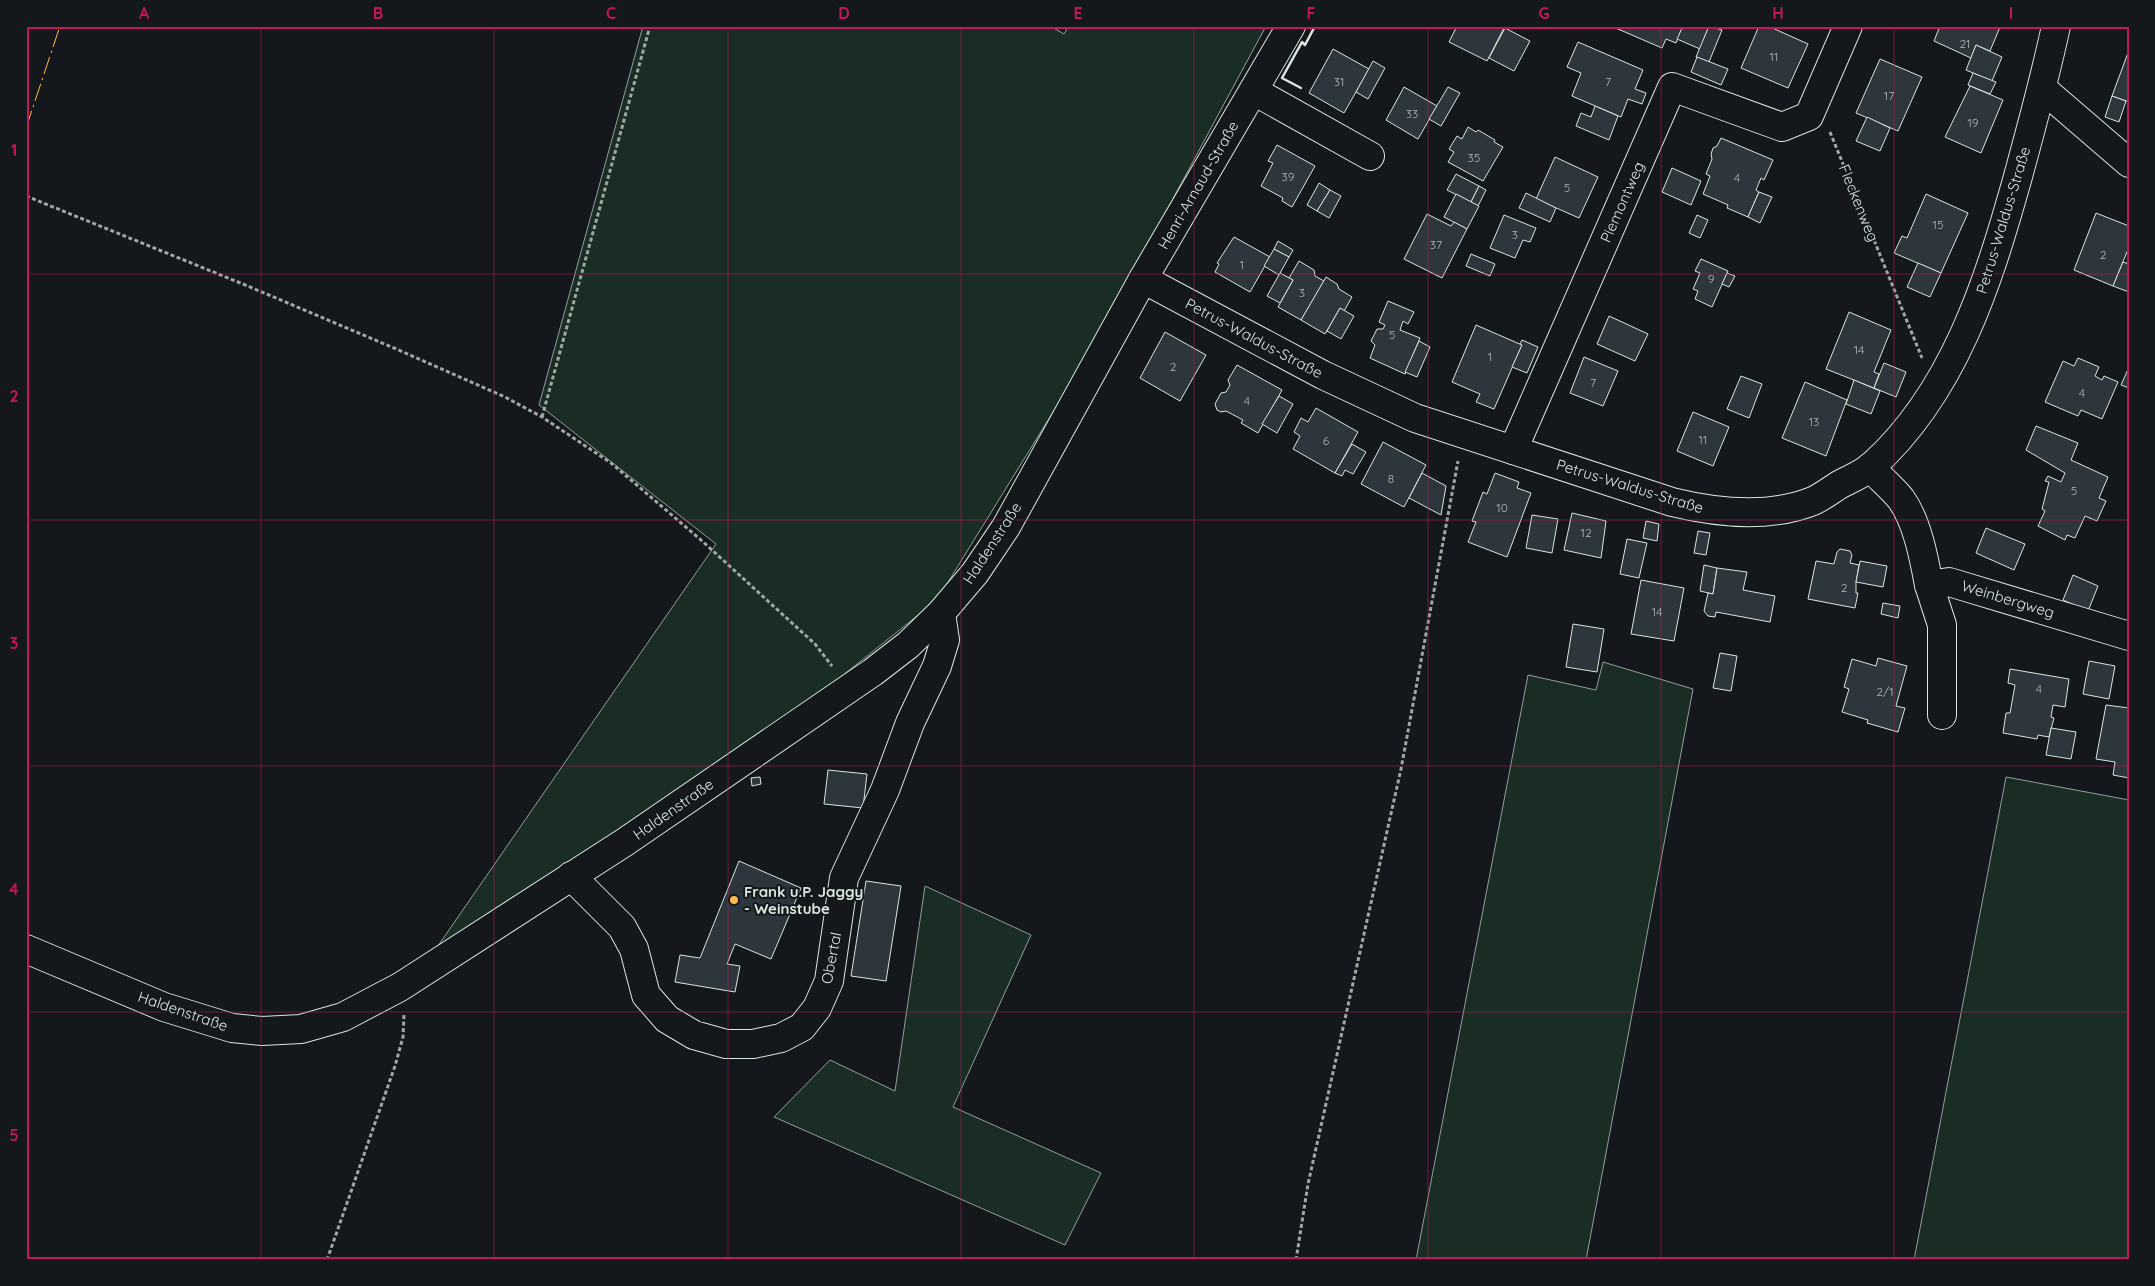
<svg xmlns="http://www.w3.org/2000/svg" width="2155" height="1286" font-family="Quicksand,sans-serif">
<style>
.green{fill:#1a2d24;stroke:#939e99}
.building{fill:#2c363c;stroke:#d8e6dc}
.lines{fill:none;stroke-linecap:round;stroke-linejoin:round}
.minor-casing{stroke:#d8e6dc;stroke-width:30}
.path{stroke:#9da8a2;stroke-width:3;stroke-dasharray:4 2.5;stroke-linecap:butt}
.minor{stroke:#14181c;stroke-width:28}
.wall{stroke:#d8e6dc;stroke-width:2.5}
.power{stroke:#ffb74d;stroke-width:1;stroke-dasharray:18 4 2.5 4;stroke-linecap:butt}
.grid{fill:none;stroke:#c2185b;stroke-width:1;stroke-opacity:0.55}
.poi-dot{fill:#ffb74d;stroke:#14181c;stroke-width:2}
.labels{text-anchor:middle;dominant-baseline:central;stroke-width:4;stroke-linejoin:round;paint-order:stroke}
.number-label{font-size:12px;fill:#adbab4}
.street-label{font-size:15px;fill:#d8e6dc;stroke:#14181c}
.poi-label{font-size:15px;font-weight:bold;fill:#d8e6dc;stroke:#14181c;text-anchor:start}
.neatline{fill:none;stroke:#c2185b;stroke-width:2}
.grid-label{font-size:16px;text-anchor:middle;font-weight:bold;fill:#c2185b}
</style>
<rect width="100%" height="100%" fill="#14181c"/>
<g class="green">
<polygon points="643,26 1050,26 1064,34 1069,26 1266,26 1092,349 937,600 827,688 431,956 716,544 539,405"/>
<polygon points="1603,662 1693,689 1586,1260 1416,1260 1528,675 1596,690"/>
<polygon points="2006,777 2129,800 2129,1260 1914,1260"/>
<polygon points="925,886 1031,935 953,1107 1101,1173 1065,1245 774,1117 830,1060 895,1091"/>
</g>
<g class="building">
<polygon points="1457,26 1505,26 1487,61 1449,42"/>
<polygon points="1611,26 1683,26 1676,43 1666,39 1662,48"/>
<polygon points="1683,26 1709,26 1700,49 1677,39"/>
<polygon points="1709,26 1722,30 1709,62 1696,57"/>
<polygon points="1759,26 1768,26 1808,44 1788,88 1741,68"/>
<polygon points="1940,26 2005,26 2004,28 2000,27 1990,51 1976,45 1971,58 1934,41"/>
<polygon points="1505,28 1530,41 1514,71 1489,58"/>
<polygon points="1578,42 1643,70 1635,89 1646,93 1642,104 1628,99 1621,117 1572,96 1581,73 1567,67"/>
<polygon points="1976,45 2002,57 1992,81 1966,70"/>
<polygon points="1333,49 1369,69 1344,113 1309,93"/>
<polygon points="2129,50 2129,102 2112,96"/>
<polygon points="1697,57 1728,69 1721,85 1691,72"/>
<polygon points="1880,59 1922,77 1898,131 1856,113"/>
<polygon points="1373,61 1385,68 1368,99 1356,92"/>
<polygon points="1973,73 1996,82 1990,94 1968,85"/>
<polygon points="1970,86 2003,100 1981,153 1945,137"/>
<polygon points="1404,87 1437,106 1418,139 1386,120"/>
<polygon points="1448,87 1460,93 1441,126 1429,119"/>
<polygon points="2112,96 2126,101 2119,122 2105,117"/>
<polygon points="1595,106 1618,116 1609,140 1576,126 1581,113 1591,117"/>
<polygon points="1867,117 1890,128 1880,151 1856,141"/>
<polygon points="1468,127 1476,132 1478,130 1495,140 1494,142 1503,147 1483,181 1448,162 1454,152 1449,149 1457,136 1462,139"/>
<polygon points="1721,138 1773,160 1764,180 1761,178 1756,190 1759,192 1748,217 1727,208 1728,205 1703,194 1710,176 1706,174 1712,159 1711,154 1713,148 1717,146"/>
<polygon points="1277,145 1315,166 1292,207 1282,201 1283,198 1261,186 1273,163 1268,161"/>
<polygon points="1555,157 1598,177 1579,218 1536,199"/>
<polygon points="1672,168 1701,181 1691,205 1662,192"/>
<polygon points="1456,174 1479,186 1471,202 1447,190"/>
<polygon points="1319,183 1330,190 1317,211 1307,205"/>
<polygon points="1479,186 1486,190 1478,206 1471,202"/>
<polygon points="1330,190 1341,196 1329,218 1317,211"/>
<polygon points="1759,192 1772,197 1760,223 1748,217"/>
<polygon points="1526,193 1556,208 1550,222 1519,208"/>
<polygon points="1456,194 1479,206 1467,229 1444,217"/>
<polygon points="1926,194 1968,213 1941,273 1894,253 1902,236 1907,238"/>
<polygon points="2096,213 2129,226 2129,247 2113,286 2074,270"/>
<polygon points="1427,214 1451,226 1454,222 1467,229 1442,278 1404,259"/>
<polygon points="1504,215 1536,228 1530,242 1523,240 1515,258 1490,248"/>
<polygon points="1697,215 1708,220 1700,238 1689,233"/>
<polygon points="1234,237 1270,257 1250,292 1215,272 1219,264 1217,263"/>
<polygon points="1278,241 1293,250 1289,257 1274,249"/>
<polygon points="1274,249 1289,257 1279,275 1264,266"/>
<polygon points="1471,254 1495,264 1490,276 1466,266"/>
<polygon points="1701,259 1728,271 1712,307 1695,299 1698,291 1693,289 1700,273 1695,271"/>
<polygon points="1299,261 1314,270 1315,276 1324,281 1301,320 1278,307 1293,280 1289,278"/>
<polygon points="2123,262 2129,264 2129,292 2113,286"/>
<polygon points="1918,263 1941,273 1930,297 1907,287"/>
<polygon points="1280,273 1293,280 1280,303 1267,296"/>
<polygon points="1727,273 1735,276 1729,287 1722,284"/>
<polygon points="1326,277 1337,284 1339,289 1352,297 1344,311 1340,308 1325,334 1301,320"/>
<polygon points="1388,301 1414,312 1408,324 1403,321 1400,330 1420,338 1405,374 1370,358 1375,345 1371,341 1377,329 1383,329 1385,325 1379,322"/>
<polygon points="1340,308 1354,316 1341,339 1327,331"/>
<polygon points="1849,312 1891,330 1874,372 1879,374 1874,388 1826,369"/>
<polygon points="1609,316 1648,334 1635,361 1597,344"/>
<polygon points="1476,325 1522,345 1494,409 1476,402 1480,394 1452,382"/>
<polygon points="1165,332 1206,355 1180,401 1140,378"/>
<polygon points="1522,340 1538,347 1527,373 1512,367 1522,345 1520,344"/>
<polygon points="1419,341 1430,347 1417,377 1405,372"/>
<polygon points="1584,357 1618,371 1603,406 1570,393"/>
<polygon points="2078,358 2099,367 2095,376 2102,380 2104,376 2118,382 2102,419 2081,410 2078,416 2045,402 2063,361 2074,366"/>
<polygon points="1884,363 1906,372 1896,397 1874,388"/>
<polygon points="1237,365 1282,390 1258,433 1241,423 1243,420 1226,411 1221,412 1217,410 1215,404 1221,393 1226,392 1230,385 1228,380"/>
<polygon points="2129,367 2129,388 2121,385"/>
<polygon points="1741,376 1762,384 1749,418 1727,409"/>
<polygon points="1854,380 1880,391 1871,414 1846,404"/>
<polygon points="1805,382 1847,400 1826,456 1782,438"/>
<polygon points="1279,396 1293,404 1277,433 1262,424"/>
<polygon points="1316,408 1358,432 1335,473 1293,449 1300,436 1294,432 1301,418 1308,422"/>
<polygon points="1693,412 1729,427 1713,466 1677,451"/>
<polygon points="2036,426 2078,443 2071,460 2108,477 2099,498 2106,501 2097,521 2085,516 2075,538 2067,535 2065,540 2038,526 2045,511 2042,509 2049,482 2045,481 2048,476 2061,482 2065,473 2026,450"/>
<polygon points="1383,442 1426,465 1404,507 1361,484"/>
<polygon points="1352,444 1366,452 1353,474 1345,470 1342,476 1335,473"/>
<polygon points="1422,473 1446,486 1441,515 1409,498"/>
<polygon points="1495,473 1519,482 1517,488 1531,493 1507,557 1468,542 1476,522 1472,521 1483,492 1487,494"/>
<polygon points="1572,513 1606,521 1601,558 1564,550"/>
<polygon points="1532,515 1558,519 1552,553 1526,548"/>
<polygon points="1646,521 1659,524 1657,541 1643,538"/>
<polygon points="1986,528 2025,544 2014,570 1976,553"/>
<polygon points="1698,531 1710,533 1706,555 1694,553"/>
<polygon points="1627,539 1647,543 1639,578 1620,574"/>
<polygon points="1840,549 1850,551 1852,555 1850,563 1859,565 1856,582 1856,593 1858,593 1855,608 1808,599 1816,561 1834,564 1837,552"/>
<polygon points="1860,561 1887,566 1883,587 1856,582"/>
<polygon points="1704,565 1717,568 1713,594 1700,591"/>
<polygon points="1717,568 1747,572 1743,590 1775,596 1770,622 1716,612 1715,617 1708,616 1704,611 1708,593 1713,594"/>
<polygon points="2073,575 2098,586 2088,611 2063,600"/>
<polygon points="1641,580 1684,588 1674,641 1631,634"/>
<polygon points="1883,603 1900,606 1898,618 1881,614"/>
<polygon points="1573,624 1604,629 1597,672 1566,667"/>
<polygon points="1720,653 1737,656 1731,691 1713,688"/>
<polygon points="1878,658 1907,666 1896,706 1905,708 1898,732 1867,723 1868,720 1842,712 1849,689 1844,687 1852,659 1876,666"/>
<polygon points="2089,661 2115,666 2109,699 2083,694"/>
<polygon points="2010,669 2069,679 2065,707 2053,705 2051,717 2054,718 2049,737 2038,735 2037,739 2003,733 2006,713 2010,713 2015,685 2008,683"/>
<polygon points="2106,705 2129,708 2129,778 2113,775 2115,762 2096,759"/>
<polygon points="2051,728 2076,732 2071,759 2046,755"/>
<polygon points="828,770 867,774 863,808 824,804"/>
<polygon points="760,777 761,784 752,786 751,778"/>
<polygon points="739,861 801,888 771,959 735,944 727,964 740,966 735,992 675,982 680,955 700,958"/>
<polygon points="866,881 901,886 886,981 851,976"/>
</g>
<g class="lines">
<defs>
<g id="minor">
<polyline points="2043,89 2129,163"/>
<polyline points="1254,91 1370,156"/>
<path d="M1143,279L1323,375L1415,418L1672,502C1717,513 1768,519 1813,501C1822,497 1831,490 1839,485C1850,479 1863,474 1872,466C1954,392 1988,283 2017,180C2031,129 2045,78 2056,26"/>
<polyline points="1513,450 1672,87 1782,127 1809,116 1848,26"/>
<path d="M1870,467C1880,478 1892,488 1901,499C1917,521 1924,558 1929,585L1949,582L2129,636"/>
<polyline points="1929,585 1942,625 1942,715"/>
<polyline points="571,876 622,927 634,949 646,995 667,1019 694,1035 726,1044 753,1044 781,1038 802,1027 817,1008 829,981 844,878 885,790 910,723 937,666 945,640 941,613"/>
<polyline points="26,949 164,1007 232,1028 262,1031 301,1029 343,1017 400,987 625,842 873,672 908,645 941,613 975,573 1006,527 1143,279 1291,26"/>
</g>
</defs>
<use href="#minor" class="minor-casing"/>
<g class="path">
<polyline points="1830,132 1922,358"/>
<polyline points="26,196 243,284 394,348 505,397 542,417 611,463 701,540 815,644 832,666"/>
<polyline points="542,417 650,26"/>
<polyline points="327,1260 395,1066 403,1037 404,1015"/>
<polyline points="1296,1260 1308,1184 1401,769 1458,461"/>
</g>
<use href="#minor" class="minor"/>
<polyline class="wall" points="1301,88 1282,78 1302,42 1305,45 1315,26"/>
<polyline class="power" points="26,128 60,26"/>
</g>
<path class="grid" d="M261,26V1260M494,26V1260M728,26V1260M961,26V1260M1194,26V1260M1428,26V1260M1661,26V1260M1894,26V1260M26,274H2129M26,520H2129M26,766H2129M26,1012H2129"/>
<circle class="poi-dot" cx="734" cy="900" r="5"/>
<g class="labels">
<g class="number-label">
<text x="1965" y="43">21</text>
<text x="1774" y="56">11</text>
<text x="1339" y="81">31</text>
<text x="1608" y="81">7</text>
<text x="1889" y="95">17</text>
<text x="1412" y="113">33</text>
<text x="1973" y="122">19</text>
<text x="1474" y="157">35</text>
<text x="1288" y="176">39</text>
<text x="1737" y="177">4</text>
<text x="1567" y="187">5</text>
<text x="1938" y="224">15</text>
<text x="1515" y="234">3</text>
<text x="1436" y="244">37</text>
<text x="2103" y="254">2</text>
<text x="1242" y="264">1</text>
<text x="1711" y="278">9</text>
<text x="1302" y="292">3</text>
<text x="1392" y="334">5</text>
<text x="1859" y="349">14</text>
<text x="1490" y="356">1</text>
<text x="1173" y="366">2</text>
<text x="1593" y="382">7</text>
<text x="2082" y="392">4</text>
<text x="1247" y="400">4</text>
<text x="1814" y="421">13</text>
<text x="1703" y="439">11</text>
<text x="1326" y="440">6</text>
<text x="1391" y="478">8</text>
<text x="2074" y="490">5</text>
<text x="1502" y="507">10</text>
<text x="1586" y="532">12</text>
<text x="1844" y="587">2</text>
<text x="1657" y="611">14</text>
<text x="2039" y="688">4</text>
<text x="1885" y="691">2/1</text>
</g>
<g class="street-label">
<text transform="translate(1198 185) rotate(-60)">Henri-Arnaud-Straße</text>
<text transform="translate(1622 202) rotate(-66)">Piemontweg</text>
<text transform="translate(1859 203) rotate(68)">Fleckenweg</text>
<text transform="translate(2003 220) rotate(-73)">Petrus-Waldus-Straße</text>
<text transform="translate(1254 338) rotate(28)">Petrus-Waldus-Straße</text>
<text transform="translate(1630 486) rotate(17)">Petrus-Waldus-Straße</text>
<text transform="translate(992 543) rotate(-57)">Haldenstraße</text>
<text transform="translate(2008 599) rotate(17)">Weinbergweg</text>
<text transform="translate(673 809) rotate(-35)">Haldenstraße</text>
<text transform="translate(831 958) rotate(-79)">Obertal</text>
<text transform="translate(183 1011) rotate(19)">Haldenstraße</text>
</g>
<g class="poi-label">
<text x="744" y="891">Frank u.P. Jaggy<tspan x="744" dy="17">- Weinstube</tspan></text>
</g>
</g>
<rect width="2155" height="1286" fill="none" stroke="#14181c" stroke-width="55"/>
<rect x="28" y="28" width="2100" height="1230" class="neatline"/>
<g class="grid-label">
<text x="144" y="19">A</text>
<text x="378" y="19">B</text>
<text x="611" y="19">C</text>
<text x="844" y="19">D</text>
<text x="1078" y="19">E</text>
<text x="1311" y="19">F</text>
<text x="1544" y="19">G</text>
<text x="1778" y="19">H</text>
<text x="2011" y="19">I</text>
<text x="14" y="156">1</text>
<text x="14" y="402">2</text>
<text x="14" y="649">3</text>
<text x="14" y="895">4</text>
<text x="14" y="1141">5</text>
</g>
</svg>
